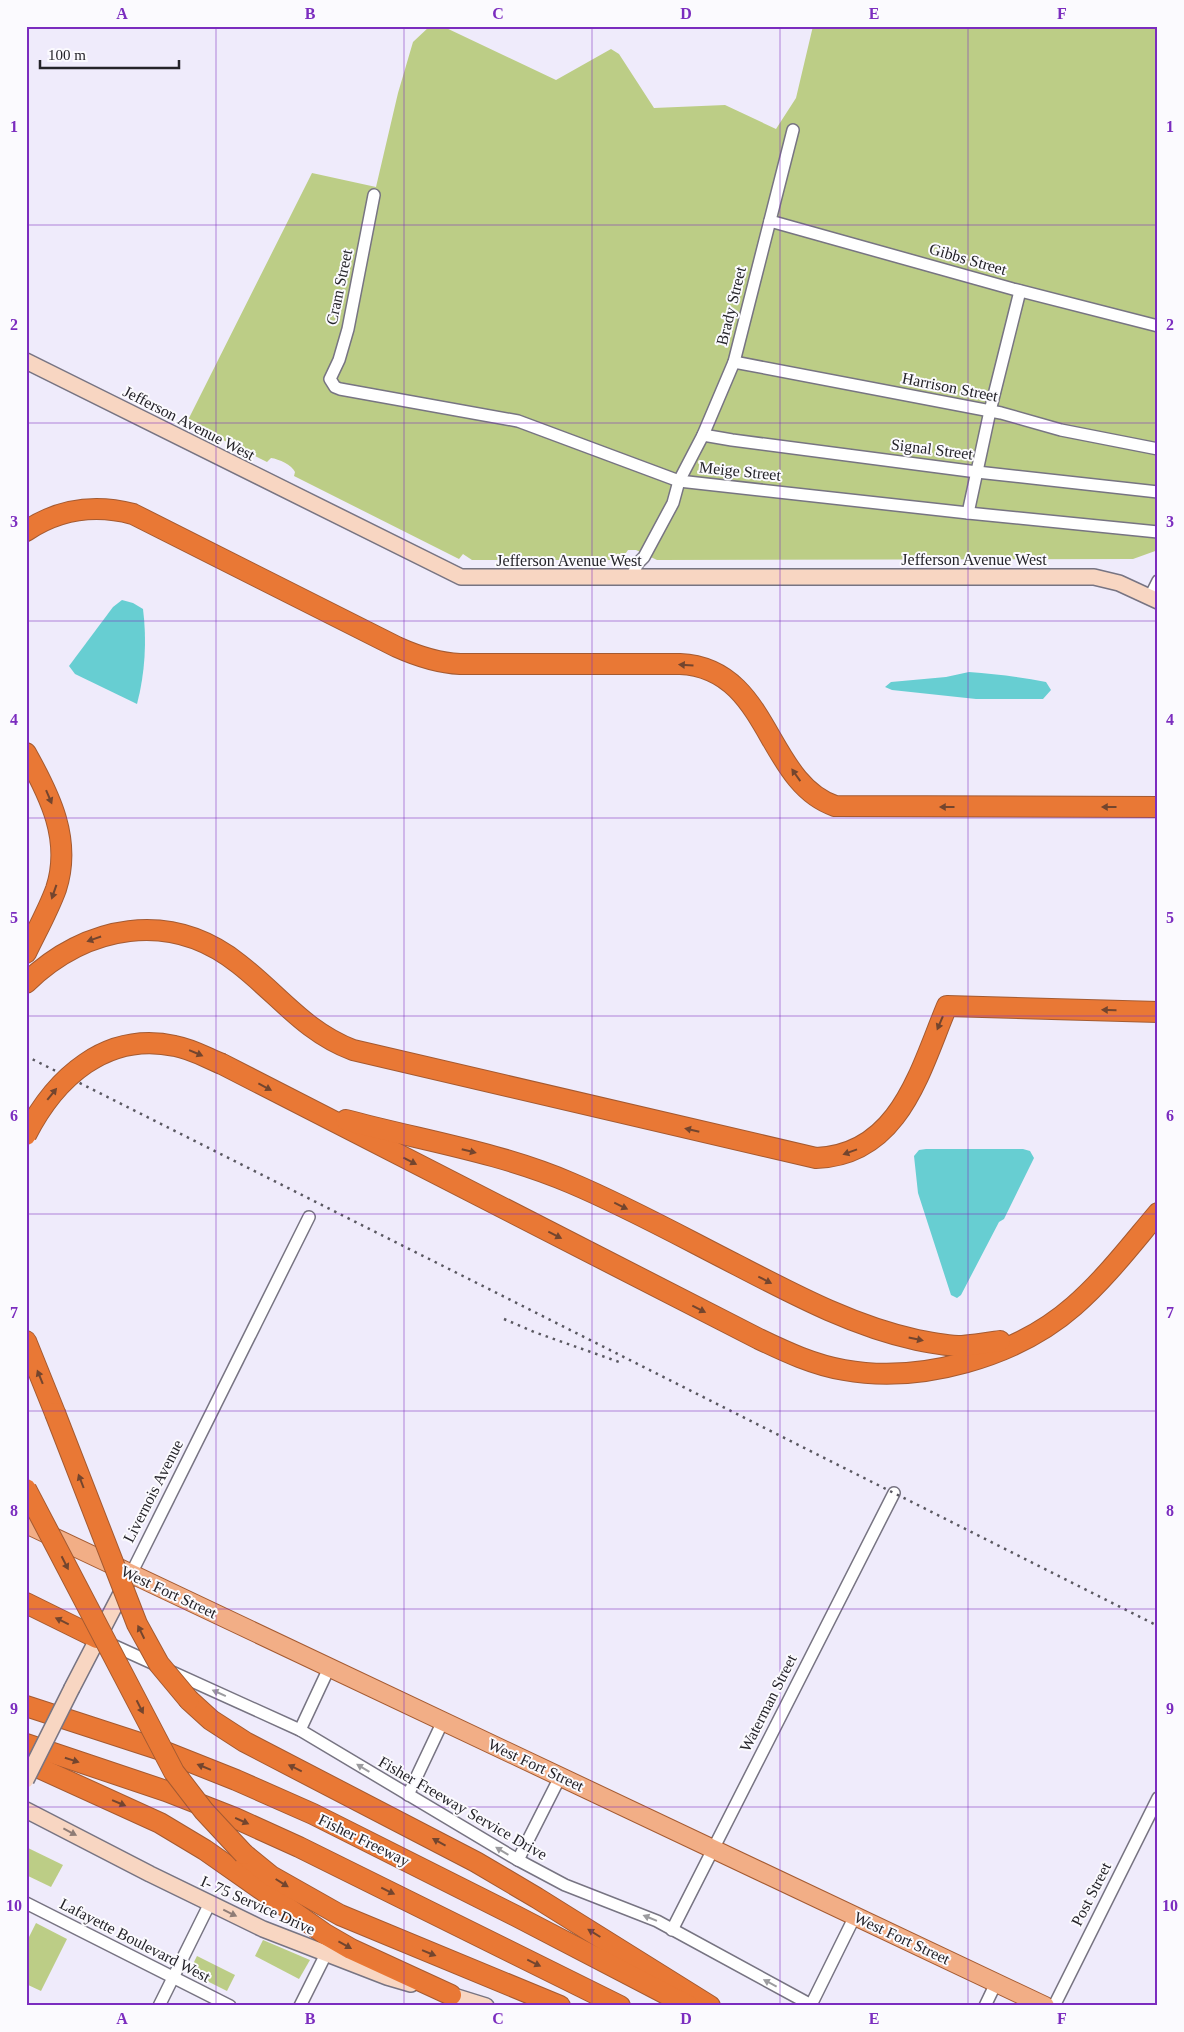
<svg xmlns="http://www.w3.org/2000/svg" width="1184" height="2032" font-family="Georgia,serif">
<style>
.green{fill:#bccd86}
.water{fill:#67ced2}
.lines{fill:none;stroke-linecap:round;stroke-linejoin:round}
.street-casing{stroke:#777482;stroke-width:14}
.secondary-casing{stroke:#777482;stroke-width:18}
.primary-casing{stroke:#a45a31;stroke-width:20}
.highway-casing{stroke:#a45a31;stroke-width:22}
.street{stroke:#fff;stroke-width:11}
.secondary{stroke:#f8d6c2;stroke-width:15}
.primary{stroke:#f2ae86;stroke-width:18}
.highway{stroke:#e97835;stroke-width:20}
.rail{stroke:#5a5861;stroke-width:2.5;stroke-dasharray:2.5 5;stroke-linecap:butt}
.secondary-bridge-casing{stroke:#777482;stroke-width:18;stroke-linecap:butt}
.highway-bridge-casing{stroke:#a45a31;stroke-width:22;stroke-linecap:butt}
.secondary-bridge{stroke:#f8d6c2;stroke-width:15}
.highway-bridge{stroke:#e97835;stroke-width:20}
.oneway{fill:#73452e}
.oneway2{fill:#9c9c9f}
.oneway3{fill:#8e7c76}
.grid{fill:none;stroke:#7b2cbf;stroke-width:1;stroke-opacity:0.55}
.labels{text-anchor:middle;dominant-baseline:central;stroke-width:4;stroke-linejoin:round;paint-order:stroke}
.street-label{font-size:16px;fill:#242329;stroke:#fbfafe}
.neatline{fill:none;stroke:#7b2cbf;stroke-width:2}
.grid-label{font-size:16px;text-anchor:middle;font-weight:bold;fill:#7b2cbf}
</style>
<rect width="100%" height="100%" fill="#efebfb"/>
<g class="green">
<path d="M430,26H442L556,80L611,49L619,54L654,108L725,105L776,129L796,98L813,26H1158V550L1133,559L657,560L636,550H628L621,560H472L463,554L459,559L294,476L295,472C292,465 279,459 271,458L267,462L187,422L312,173L376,187L398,93L413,42Z"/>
<polygon points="26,1847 63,1865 51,1887 26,1875"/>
<polygon points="36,1923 67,1939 41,1991 26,1984 26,1943"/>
<polygon points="263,1940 310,1960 299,1979 255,1956"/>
<polygon points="197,1956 235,1975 227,1991 189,1972"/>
</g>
<g class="water">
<path d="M122,600L133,603L143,609C147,640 145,674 137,704L75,674L69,666L113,607Z"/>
<path d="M969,672C995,674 1021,677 1046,682L1051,690L1043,699H976L892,690L885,687L891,682L946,677Z"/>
<polygon points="926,1149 1023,1149 1030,1151 1034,1158 1004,1219 999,1222 961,1295 957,1298 951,1295 918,1193 914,1156 919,1150"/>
</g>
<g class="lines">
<defs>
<g id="street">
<polyline points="374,195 348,329 339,360 330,379 335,387 340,389 518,421 679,481 968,513 1158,532"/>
<polyline points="770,221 1013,289 1158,326"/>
<polyline points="734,362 1001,413 1061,430 1158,449"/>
<polyline points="703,435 732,440 977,472 1158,492"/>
<polyline points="968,513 990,411 1020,291"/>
<polyline points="631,578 638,563 644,557 673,503 679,481 703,435 734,362 793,130"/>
<polyline points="1150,597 1158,581"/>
<polyline points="131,1574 309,1217"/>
<polyline points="108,1643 300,1730 518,1860 565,1885 657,1921 813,2006"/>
<polyline points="300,1730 329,1668"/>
<polyline points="408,1795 443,1721"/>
<polyline points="518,1860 560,1777"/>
<polyline points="26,1903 230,2006"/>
<polyline points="672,1930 894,1493"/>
<polyline points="811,2005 855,1916"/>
<polyline points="159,2006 210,1903"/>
<polyline points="300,2006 326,1954"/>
<polyline points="985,2006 996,1983"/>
<polyline points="1054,2006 1158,1798"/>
</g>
<g id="secondary">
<polyline points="26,361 461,577 1094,577 1119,583 1158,601"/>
<polyline points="72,1688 127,1582"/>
<polyline points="26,1810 150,1874 263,1929 387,1977 411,1984"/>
<polyline points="441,1992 486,2006"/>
</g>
<polyline id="primary" points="26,1524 1045,2006"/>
<g id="highway">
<path d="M26,531C59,509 95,504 133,514L397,647C417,656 438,663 460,664H680C770,668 765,782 835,806L1158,807"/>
<path d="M26,753C50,796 72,840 56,889C48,911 36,932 26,953"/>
<path d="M26,983C86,925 170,909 239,964C279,995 305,1032 353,1050L816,1158C900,1155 920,1070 947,1006L1158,1012"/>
<path d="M222,1064L759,1339C786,1352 814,1365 844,1370C920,1384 1016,1357 1074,1306C1105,1279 1131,1245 1158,1213"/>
<path d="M346,1120C420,1140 499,1152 571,1183C628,1207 682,1237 737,1265C795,1295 853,1326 917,1340C932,1343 947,1346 962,1346C975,1345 987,1343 1000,1341"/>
<polyline points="26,1341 55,1413"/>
<polyline points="26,1603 97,1638"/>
<polyline points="189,1700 211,1720 245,1742 476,1862 537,1898 710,2006"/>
<polyline points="26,1706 158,1749 236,1780 313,1814 516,1916 689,2006"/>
<polyline points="26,1744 166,1791 235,1818 299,1847 620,2006"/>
<polyline points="26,1762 160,1823 205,1850 325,1934 351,1949 451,1995"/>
<polyline points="244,1854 271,1876 340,1915 560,2006"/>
</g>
</defs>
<use href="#street" class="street-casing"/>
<use href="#secondary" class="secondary-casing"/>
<use href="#primary" class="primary-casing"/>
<use href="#highway" class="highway-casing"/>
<use href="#street" class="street"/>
<use href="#secondary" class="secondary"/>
<use href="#primary" class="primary"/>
<use href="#highway" class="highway"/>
<g class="rail">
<polyline points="26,1056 1158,1626"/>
<polyline points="504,1319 534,1332 622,1363"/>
</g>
<defs>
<polyline id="secondary-bridge" points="26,1780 72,1688"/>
<g id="highway-bridge">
<path d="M26,1135C55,1078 106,1031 175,1046C192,1049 207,1058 222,1064"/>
<polyline points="55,1413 137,1624 159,1664 189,1700"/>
<polyline points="26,1489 174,1772 204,1811 244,1854"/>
</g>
</defs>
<use href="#secondary-bridge" class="secondary-bridge-casing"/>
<use href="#highway-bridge" class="highway-bridge-casing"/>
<use href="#secondary-bridge" class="secondary-bridge"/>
<use href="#highway-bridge" class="highway-bridge"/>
</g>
<defs><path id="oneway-solid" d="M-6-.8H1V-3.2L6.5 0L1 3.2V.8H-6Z" transform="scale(1.25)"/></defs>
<g class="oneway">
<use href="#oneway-solid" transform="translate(686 665) rotate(-176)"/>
<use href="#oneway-solid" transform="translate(796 775) rotate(-125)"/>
<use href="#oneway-solid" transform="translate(49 797) rotate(67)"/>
<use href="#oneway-solid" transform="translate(947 807) rotate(180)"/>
<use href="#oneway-solid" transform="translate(1109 807) rotate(180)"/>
<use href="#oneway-solid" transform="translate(54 892) rotate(109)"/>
<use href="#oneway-solid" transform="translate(94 939) rotate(161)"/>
<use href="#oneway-solid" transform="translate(1109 1010) rotate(-179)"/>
<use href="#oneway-solid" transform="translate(940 1023) rotate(113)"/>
<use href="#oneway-solid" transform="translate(196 1053) rotate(23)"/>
<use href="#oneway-solid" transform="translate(265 1087) rotate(28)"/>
<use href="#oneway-solid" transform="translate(52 1094) rotate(-51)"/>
<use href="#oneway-solid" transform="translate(692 1130) rotate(-167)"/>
<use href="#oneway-solid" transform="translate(469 1151) rotate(14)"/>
<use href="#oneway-solid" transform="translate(850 1152) rotate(160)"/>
<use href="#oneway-solid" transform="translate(410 1161) rotate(27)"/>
<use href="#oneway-solid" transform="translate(621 1206) rotate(26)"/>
<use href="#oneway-solid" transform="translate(555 1235) rotate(27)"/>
<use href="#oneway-solid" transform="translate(765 1280) rotate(27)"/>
<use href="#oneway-solid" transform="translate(699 1309) rotate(27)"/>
<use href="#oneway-solid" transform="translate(916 1339) rotate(12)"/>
<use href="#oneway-solid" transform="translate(40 1377) rotate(-112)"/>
<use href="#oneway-solid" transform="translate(81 1481) rotate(-111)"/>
<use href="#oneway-solid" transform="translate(65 1563) rotate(63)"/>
<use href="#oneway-solid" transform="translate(62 1621) rotate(-154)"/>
<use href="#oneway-solid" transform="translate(141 1632) rotate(-116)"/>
<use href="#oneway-solid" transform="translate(140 1707) rotate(63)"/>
<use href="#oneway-solid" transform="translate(72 1760) rotate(18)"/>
<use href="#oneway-solid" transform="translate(204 1767) rotate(-158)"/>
<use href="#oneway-solid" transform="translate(295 1768) rotate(-154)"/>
<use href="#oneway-solid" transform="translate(119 1803) rotate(23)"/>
<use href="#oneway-solid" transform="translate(242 1821) rotate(24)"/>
<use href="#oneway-solid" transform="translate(439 1842) rotate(-151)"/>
<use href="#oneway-solid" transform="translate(282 1883) rotate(32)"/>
<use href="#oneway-solid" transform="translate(388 1891) rotate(26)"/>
<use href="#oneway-solid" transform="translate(594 1933) rotate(-148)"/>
<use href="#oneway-solid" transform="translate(345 1945) rotate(29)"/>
<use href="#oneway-solid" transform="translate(429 1953) rotate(22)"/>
<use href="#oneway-solid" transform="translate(534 1963) rotate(26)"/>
</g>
<g class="oneway2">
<use href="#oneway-solid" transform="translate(219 1693) rotate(-156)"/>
<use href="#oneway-solid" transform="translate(363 1768) rotate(-149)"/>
<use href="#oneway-solid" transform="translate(502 1851) rotate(-149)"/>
<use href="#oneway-solid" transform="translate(650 1918) rotate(-158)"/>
<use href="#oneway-solid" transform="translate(770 1983) rotate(-152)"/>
</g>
<g class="oneway3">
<use href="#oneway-solid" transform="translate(70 1832) rotate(28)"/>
<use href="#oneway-solid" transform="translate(230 1913) rotate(26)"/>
</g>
<path class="grid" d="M216,26V2006M404,26V2006M592,26V2006M780,26V2006M968,26V2006M26,225H1158M26,423H1158M26,621H1158M26,818H1158M26,1016H1158M26,1214H1158M26,1411H1158M26,1609H1158M26,1807H1158"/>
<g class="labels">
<g class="street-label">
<text transform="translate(968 259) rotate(16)">Gibbs Street</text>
<text transform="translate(339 287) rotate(-78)">Cram Street</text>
<text transform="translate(731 306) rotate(-76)">Brady Street</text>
<text transform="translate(950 387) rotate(11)">Harrison Street</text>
<text transform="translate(189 423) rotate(27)">Jefferson Avenue West</text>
<text transform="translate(932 449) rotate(7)">Signal Street</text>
<text transform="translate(740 471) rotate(6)">Meige Street</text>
<text x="974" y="559">Jefferson Avenue West</text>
<text x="569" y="560">Jefferson Avenue West</text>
<text transform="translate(153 1491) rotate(-63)">Livernois Avenue</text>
<text transform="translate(169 1592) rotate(25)">West Fort Street</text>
<text transform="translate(768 1703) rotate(-63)">Waterman Street</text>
<text transform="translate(536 1765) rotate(25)">West Fort Street</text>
<text transform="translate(463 1808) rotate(30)">Fisher Freeway Service Drive</text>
<text transform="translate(364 1840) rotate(26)">Fisher Freeway</text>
<text transform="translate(1091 1894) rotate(-63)">Post Street</text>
<text transform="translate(258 1905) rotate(24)">I- 75 Service Drive</text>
<text transform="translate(902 1938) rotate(25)">West Fort Street</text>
<text transform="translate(135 1940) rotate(27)">Lafayette Boulevard West</text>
</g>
</g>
<rect width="1184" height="2032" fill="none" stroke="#fbfafe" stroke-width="55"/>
<path d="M40 60v8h139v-8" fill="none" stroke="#242329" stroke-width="2.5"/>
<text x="48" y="60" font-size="15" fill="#242329" stroke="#fbfafe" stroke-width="4" paint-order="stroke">100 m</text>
<rect x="28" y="28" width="1128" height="1976" class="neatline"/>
<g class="grid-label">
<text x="122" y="19">A</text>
<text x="310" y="19">B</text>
<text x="498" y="19">C</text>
<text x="686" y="19">D</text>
<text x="874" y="19">E</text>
<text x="1062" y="19">F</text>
<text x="14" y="132">1</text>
<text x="1170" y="132">1</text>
<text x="14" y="330">2</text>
<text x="1170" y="330">2</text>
<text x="14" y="527">3</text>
<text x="1170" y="527">3</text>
<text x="14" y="725">4</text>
<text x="1170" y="725">4</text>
<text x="14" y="923">5</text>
<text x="1170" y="923">5</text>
<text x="14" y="1121">6</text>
<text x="1170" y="1121">6</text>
<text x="14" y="1318">7</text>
<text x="1170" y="1318">7</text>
<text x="14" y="1516">8</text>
<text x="1170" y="1516">8</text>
<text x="14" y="1714">9</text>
<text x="1170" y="1714">9</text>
<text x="14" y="1911">10</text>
<text x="1170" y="1911">10</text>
<text x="122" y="2024">A</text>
<text x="310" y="2024">B</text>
<text x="498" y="2024">C</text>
<text x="686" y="2024">D</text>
<text x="874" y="2024">E</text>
<text x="1062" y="2024">F</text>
</g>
</svg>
